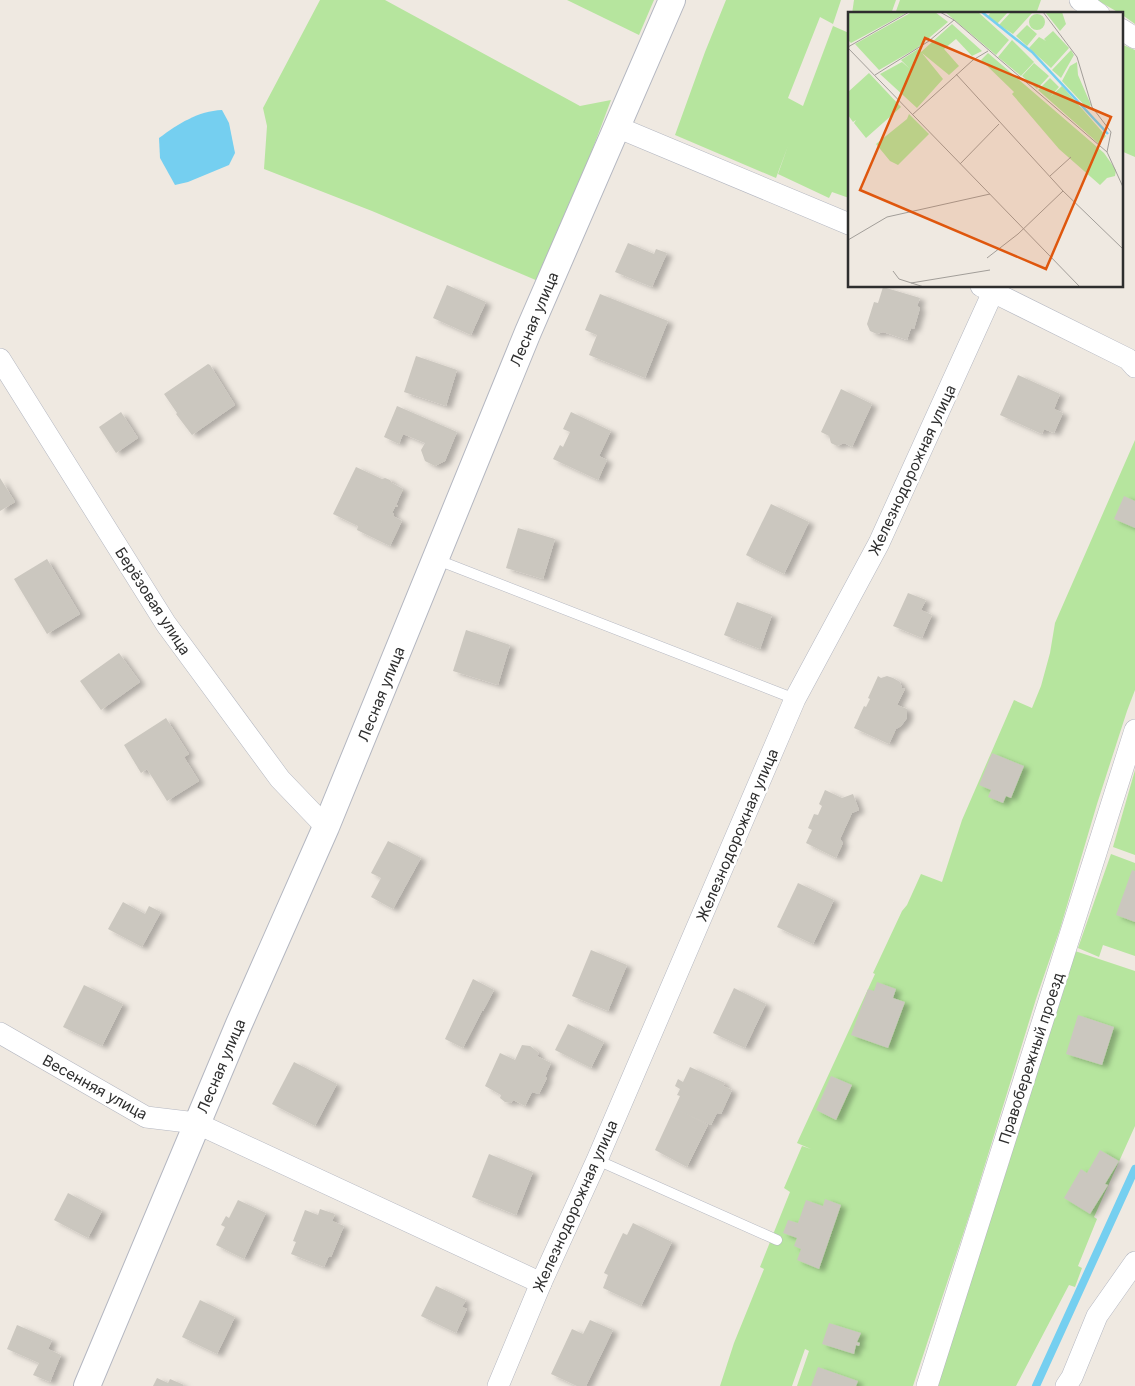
<svg xmlns="http://www.w3.org/2000/svg" width="1135" height="1386" font-family="Inter,sans-serif">
<style>
.green{fill:#b6e59e}
.water{fill:#75cff0}
.lines{fill:none;stroke-linecap:round;stroke-linejoin:round}
.stream{stroke:#75cff0;stroke-width:8}
.building{fill:#cbc7bf;filter:url(#shadow)}
.service-casing{stroke:#b4b7c1;stroke-width:11}
.minor-casing{stroke:#b4b7c1;stroke-width:22}
.tertiary-casing{stroke:#b4b7c1;stroke-width:28}
.service{stroke:#fff;stroke-width:10}
.minor{stroke:#fff;stroke-width:21}
.tertiary{stroke:#fff;stroke-width:26}
.labels{text-anchor:middle;dominant-baseline:central;stroke-width:5;stroke-linejoin:round;paint-order:stroke}
.street-label{font-size:15px;fill:#2e2e2e;stroke:#fff}
.inset-river{fill:none;stroke:#75cff0;stroke-width:2.5}
.inset-road{fill:none;stroke:#a29e99;stroke-width:1}
.view{fill:#df570e;fill-opacity:0.15;stroke:#df570e;stroke-width:2.5}
.inset-edge{fill:none;stroke:#2e2e2e;stroke-width:2.5}
</style>
<defs>
<filter id="shadow"><feDropShadow dx="5.5" dy="3" stdDeviation="2.5" flood-color="#0004"/></filter>
</defs>
<rect width="100%" height="100%" fill="#efe9e1"/>
<g class="green">
<polygon points="320,0 385,0 580,106 611,100 575,196 538,281 372,211 264,169 267,126 263,108"/>
<polygon points="567,0 654,0 639,35"/>
<polygon points="726,0 841,0 833,24 820,17 788,98 803,106 833,26 849,33 849,198 832,192 829,198 778,174 788,146 776,178 675,135 705,52"/>
<polygon points="854,0 896,0 891,14 852,14"/>
<polygon points="900,0 1041,0 1036,14 895,14"/>
<polygon points="1097,0 1135,0 1135,24 1121,14"/>
<polygon points="1121,44 1135,50 1135,157 1121,151"/>
<polygon points="1135,440 1135,690 1127,711 1097,804 1060,929 1036,999 971,1210 913,1386 797,1386 809,1351 805,1349 792,1386 720,1386 734,1343 764,1269 760,1267 790,1192 784,1188 802,1146 811,1149 797,1143 875,974 873,973 902,911 907,905 921,874 942,882 962,820 1014,700 1032,708 1041,686 1050,653 1055,623"/>
<polygon points="1135,770 1135,855 1113,847"/>
<polygon points="1111,854 1135,863 1135,956 1103,945 1099,957 1078,948"/>
<polygon points="1075,951 1135,971 1135,1126 1094,1217 1097,1219 1078,1266 1082,1268 1075,1287 1069,1285 1016,1386 935,1386 985,1232 1006,1172"/>
</g>
<path class="water" d="M222,110L229,123L235,153L229,165L188,182L175,185L160,158L159,138C178,124 198,111 222,110Z"/>
<g class="lines">
<polyline class="stream" points="1036,1386 1135,1169"/>
</g>
<g class="building">
<polygon points="628,243 654,254 656,249 667,253 652,287 615,272"/>
<polygon points="447,285 486,302 471,335 433,318"/>
<polygon points="883,287 920,298 917,306 920,308 914,329 911,328 907,340 883,332 877,334 870,331 867,324 874,302 878,303"/>
<polygon points="600,294 668,321 645,378 589,355 597,335 585,330"/>
<polygon points="416,356 457,370 446,406 404,392"/>
<polygon points="208,364 210,365 235,405 192,435 176,414 177,413 164,394"/>
<polygon points="1018,375 1060,394 1054,409 1063,413 1054,433 1044,429 1042,434 1000,415"/>
<polygon points="841,389 872,404 852,447 844,443 837,446 831,443 829,436 821,432"/>
<polygon points="397,406 457,432 445,461 435,466 425,461 421,450 425,443 403,434 399,444 384,437"/>
<polygon points="121,412 138,438 116,453 99,427"/>
<polygon points="571,412 611,431 599,456 607,460 598,480 553,459 560,445 563,447 570,432 563,429"/>
<polygon points="356,467 382,479 385,478 390,480 392,483 403,489 396,505 398,505 397,507 395,507 392,513 394,514 393,516 402,521 390,546 357,530 358,526 333,514"/>
<polygon points="0,478 15,502 0,511"/>
<polygon points="1124,496 1135,501 1135,528 1114,519"/>
<polygon points="771,504 809,522 784,574 746,555"/>
<polygon points="518,528 555,539 543,579 506,568"/>
<polygon points="47,559 80,614 47,634 14,579"/>
<polygon points="908,593 926,600 921,610 932,615 922,638 893,626"/>
<polygon points="737,602 772,615 760,649 724,635"/>
<polygon points="466,630 510,645 498,685 453,671"/>
<polygon points="119,653 140,682 101,710 80,681"/>
<polygon points="878,676 881,678 887,676 893,678 900,682 902,688 905,689 897,705 907,709 907,718 901,726 896,729 889,744 854,728 864,706 866,707 870,699 868,698"/>
<polygon points="166,718 189,754 184,757 199,781 167,801 147,769 141,773 124,745"/>
<polygon points="992,753 1024,766 1011,798 1006,796 1003,803 988,797 991,790 979,785"/>
<polygon points="825,790 842,798 853,794 859,810 852,813 840,839 843,843 836,858 806,843 812,830 808,828 814,814 818,815 822,806 819,804"/>
<polygon points="388,841 421,858 393,909 371,897 381,878 371,873"/>
<polygon points="1132,870 1135,871 1135,922 1116,915"/>
<polygon points="798,883 834,900 813,944 777,927"/>
<polygon points="123,902 145,914 149,906 161,912 142,947 108,929"/>
<polygon points="591,950 627,965 608,1011 572,996"/>
<polygon points="473,979 494,990 483,1011 482,1011 463,1048 445,1039"/>
<polygon points="877,982 896,989 893,998 905,1002 888,1048 851,1035 868,989 874,991"/>
<polygon points="84,985 123,1004 102,1046 63,1027"/>
<polygon points="734,988 766,1004 745,1048 713,1033"/>
<polygon points="1078,1015 1114,1027 1102,1065 1066,1054"/>
<polygon points="568,1024 604,1042 591,1068 555,1050"/>
<polygon points="522,1045 530,1046 539,1053 537,1056 551,1063 545,1077 547,1078 539,1094 532,1092 525,1106 513,1100 511,1103 505,1102 500,1098 501,1095 485,1086 500,1053 515,1060"/>
<polygon points="294,1062 337,1084 315,1126 272,1104"/>
<polygon points="690,1067 725,1083 723,1086 732,1090 721,1114 717,1113 711,1125 680,1111 708,1125 687,1167 655,1150 680,1096 677,1095 680,1089 675,1086 678,1079 683,1082"/>
<polygon points="831,1076 852,1085 836,1120 816,1110"/>
<polygon points="1100,1150 1119,1161 1105,1184 1108,1185 1090,1214 1064,1198 1081,1169 1087,1173"/>
<polygon points="489,1154 533,1172 516,1215 472,1197"/>
<polygon points="68,1193 102,1211 88,1238 54,1220"/>
<polygon points="825,1199 841,1205 819,1269 797,1260 801,1249 794,1246 797,1238 783,1233 788,1220 798,1223 806,1200 823,1206"/>
<polygon points="238,1200 266,1213 244,1259 216,1245 225,1227 221,1225 226,1216 229,1218"/>
<polygon points="320,1209 335,1214 332,1221 344,1226 331,1257 329,1256 324,1267 291,1254 296,1242 293,1241 305,1210 318,1215"/>
<polygon points="633,1223 672,1242 641,1306 603,1288 608,1275 604,1273 613,1254 623,1233 627,1235"/>
<polygon points="436,1286 466,1300 462,1307 467,1309 456,1333 421,1316"/>
<polygon points="200,1300 235,1317 217,1354 182,1337"/>
<polygon points="590,1320 613,1330 586,1386 577,1386 551,1374 572,1329 583,1334"/>
<polygon points="829,1323 861,1333 857,1342 860,1343 859,1346 856,1345 854,1354 822,1344"/>
<polygon points="17,1325 52,1340 48,1349 61,1355 50,1382 33,1375 39,1363 7,1349"/>
<polygon points="818,1367 858,1381 856,1386 811,1386"/>
<polygon points="157,1378 168,1383 170,1379 184,1385 183,1386 153,1386"/>
</g>
<g class="lines">
<defs>
<g id="service">
<polyline points="435,559 795,699"/>
<polyline points="597,1160 777,1240"/>
</g>
<g id="minor">
<polyline points="1080,0 1099,14"/>
<polyline points="1121,29 1135,38"/>
<polyline points="617,127 849,224"/>
<polyline points="981,286 1128,359 1135,367"/>
<polyline points="0,359 166,624 280,779 326,827"/>
<polyline points="0,1033 146,1117 196,1123 541,1283"/>
<polyline points="498,1386 541,1283 597,1160 795,699 879,543 993,292"/>
<polyline points="927,1386 1135,730"/>
<polyline points="1066,1386 1072,1377 1097,1316 1135,1262"/>
</g>
<polyline id="tertiary" points="87,1386 239,1024 326,827 528,332 672,0"/>
</defs>
<use href="#service" class="service-casing"/>
<use href="#minor" class="minor-casing"/>
<use href="#tertiary" class="tertiary-casing"/>
<use href="#service" class="service"/>
<use href="#minor" class="minor"/>
<use href="#tertiary" class="tertiary"/>
</g>
<g class="labels">
<g class="street-label">
<text transform="translate(534 319) rotate(-67)">Лесная улица</text>
<text transform="translate(912 470) rotate(-65)">Железнодорожная улица</text>
<text transform="translate(153 601) rotate(57)">Берёзовая улица</text>
<text transform="translate(381 694) rotate(-68)">Лесная улица</text>
<text transform="translate(737 835) rotate(-67)">Железнодорожная улица</text>
<text transform="translate(1031 1058) rotate(-72)">Правобережный проезд</text>
<text transform="translate(221 1066) rotate(-67)">Лесная улица</text>
<text transform="translate(95 1087) rotate(29)">Весенняя улица</text>
<text transform="translate(575 1206) rotate(-66)">Железнодорожная улица</text>
</g>
</g>
<g transform="translate(848 12)">
<rect width="275" height="275" fill="#efe9e1"/>
<path d="M0,0H60L3,31L0,28ZM64,0H87L100,10L69,36L31,58L7,32ZM97,0H130L161,28L148,43ZM143,0H160L149,12L140,4ZM163,0H185L165,22L151,13ZM197,0H214L218,12L212,19ZM181 10a8 8 0 1 1 16 0a8 8 0 1 1-16 0ZM104,12L134,39L124,44L108,27L96,37L111,54L101,63L74,41L95,67L69,96L32,62L54,50L62,57L53,48L70,37L73,40ZM179,13L189,22L179,34L168,24ZM205,19L221,36L203,56L181,36L191,25L198,29L196,27ZM164,28L186,50L173,64L150,45ZM223,38L226,43L213,66L204,58ZM140,41L256,141L268,158L267,164L259,166L252,173L211,137L164,82L166,80L133,48ZM229,50L230,63L243,93L239,96L214,69L222,54ZM186,51L201,64L189,77L174,64ZM21,61L53,95L18,126L6,111L8,108L5,110L0,103V80ZM202,66L211,75L202,85L214,74L258,124L251,132L190,78ZM61,102L81,122L50,153L42,149L28,132L59,107Z" fill="#b6e59e"/>
<path class="inset-river" d="M134,0L184,40L260,122"/>
<path class="inset-road" d="M92,0L106,8L259,140L275,175M195,0L229,45L244,95L263,120L259,140M0,35L61,0M0,36L232,275M108,62L215,179L275,237M27,63L81,29L106,8M64,103L125,48L140,39M112,152L151,112M202,164L223,145M0,228L39,205L142,182M139,246L170,222L215,179M45,259L51,267L76,275M63,271L142,258"/>
<path class="view" d="M77,26L263,105L198,257L12,178Z"/>
<rect width="275" height="275" class="inset-edge"/>
</g>
</svg>
